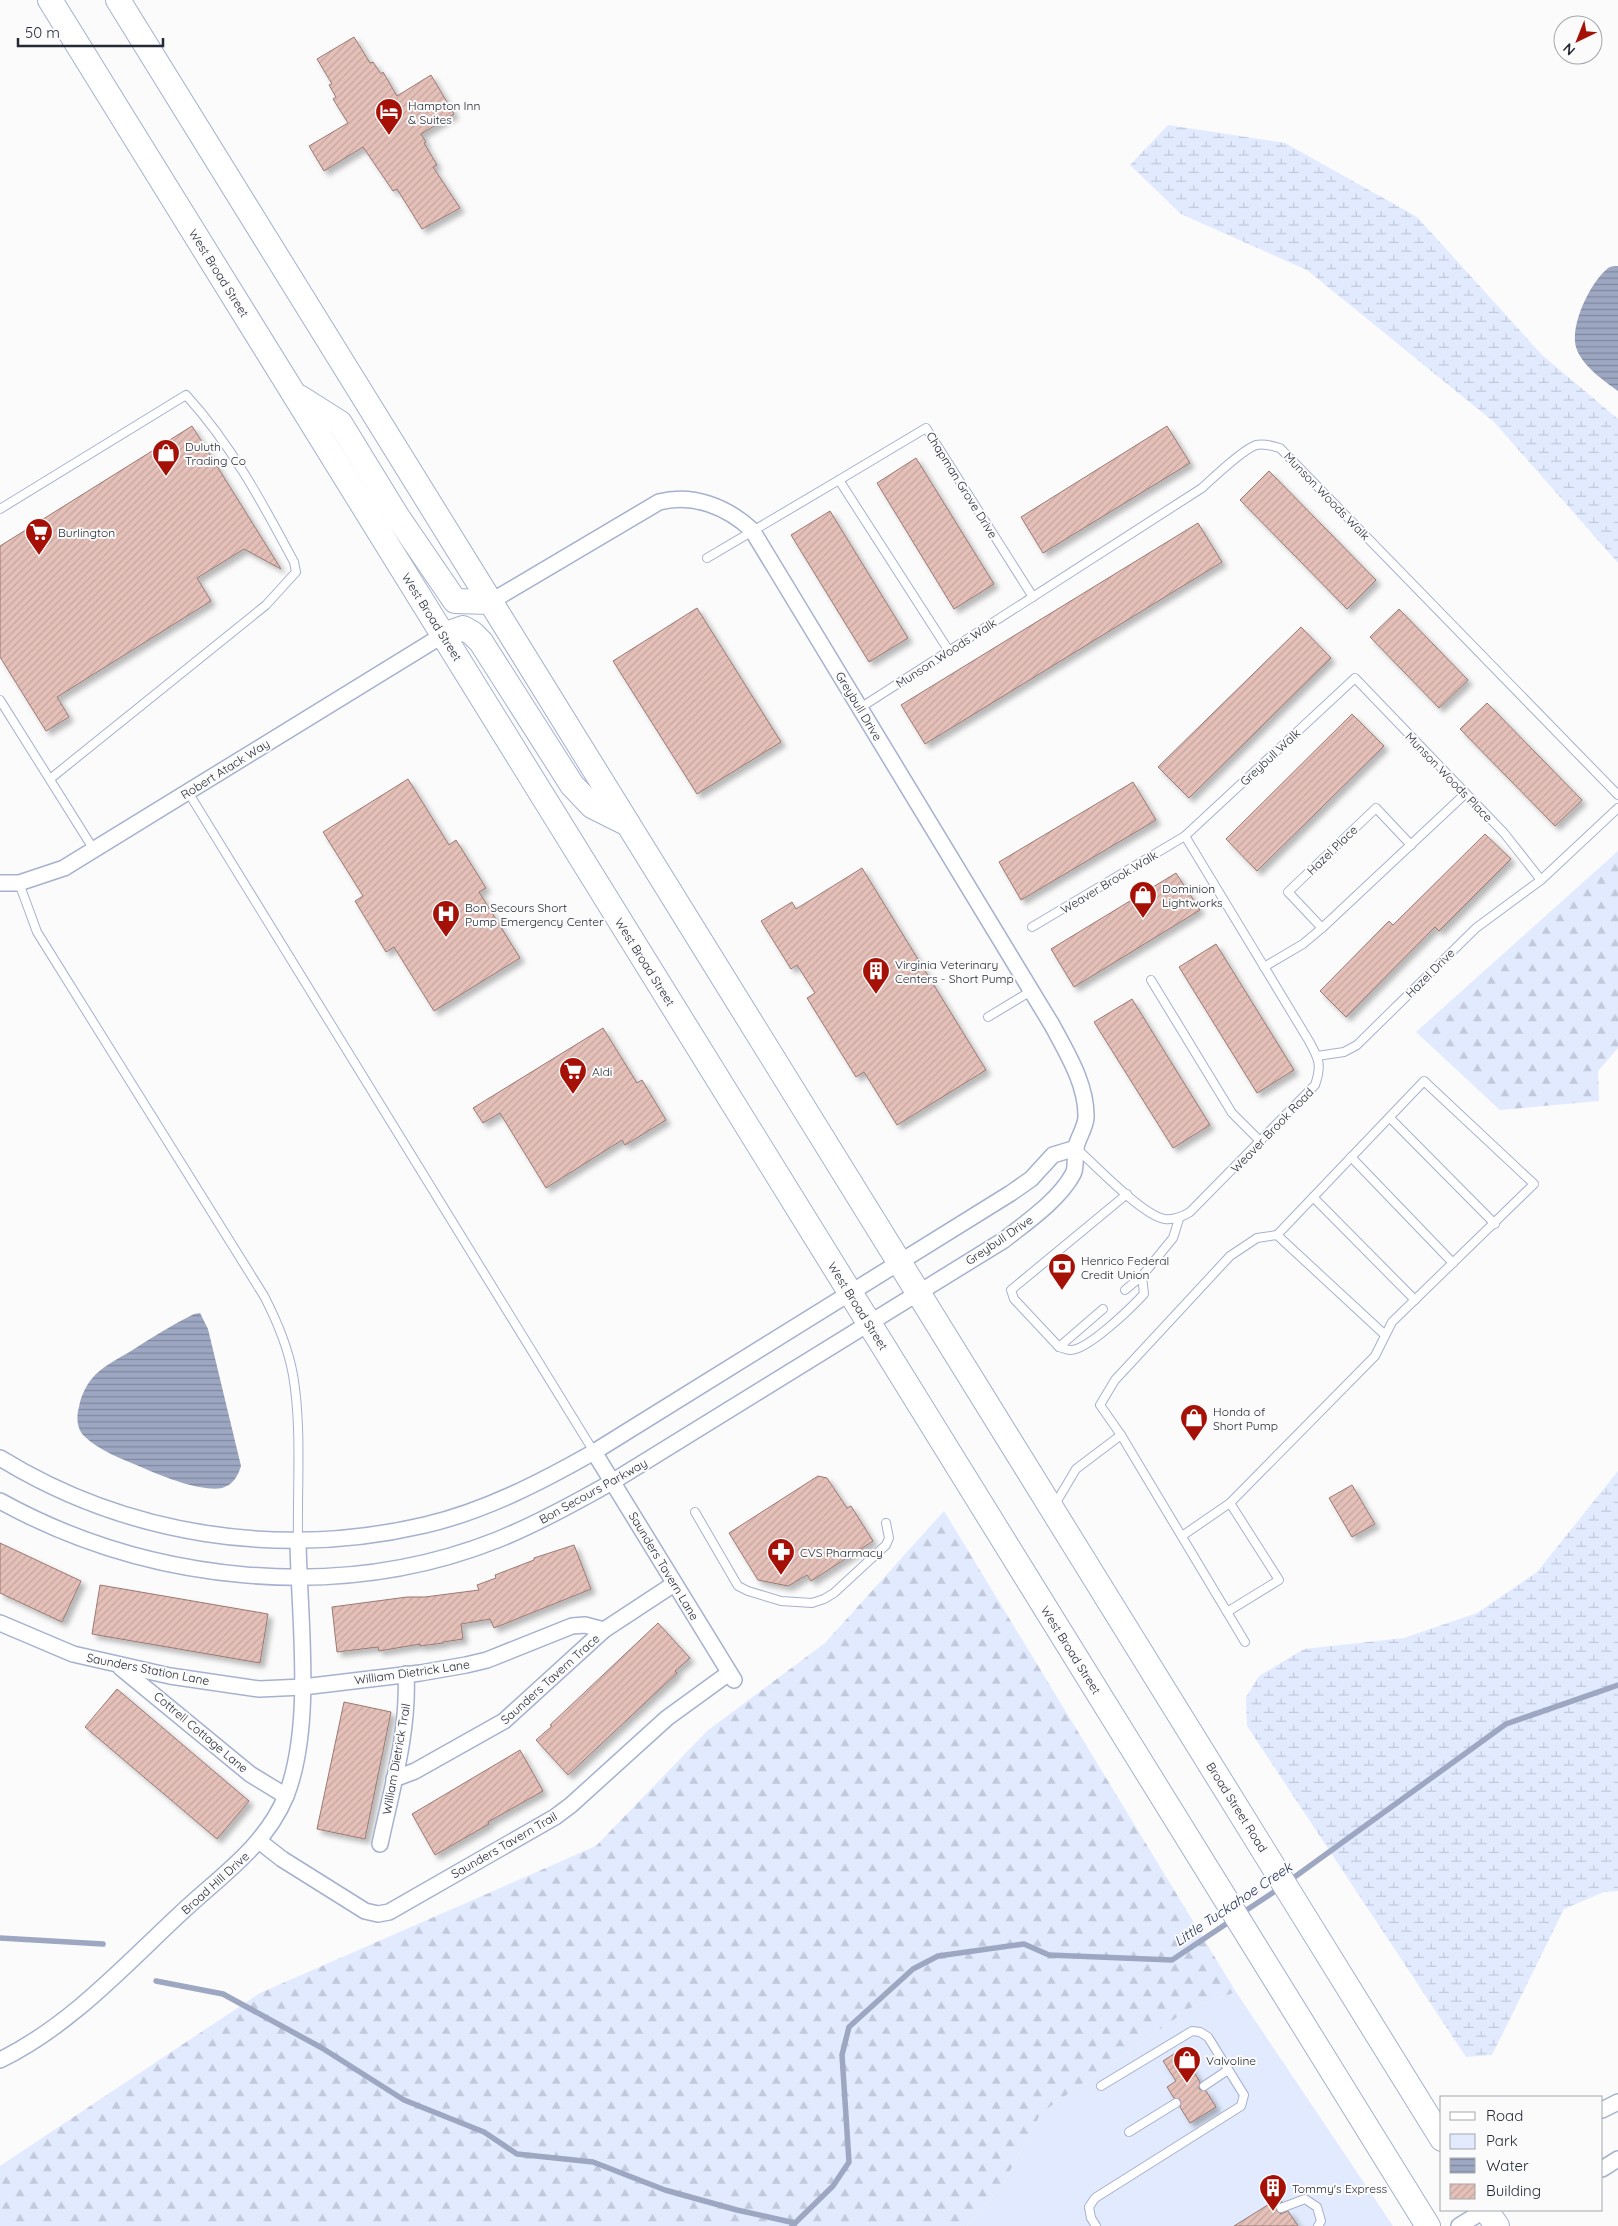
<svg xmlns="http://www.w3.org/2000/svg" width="1618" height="2226" font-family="Quicksand,sans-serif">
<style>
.green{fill:#e1eafe}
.forest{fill:url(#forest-firs)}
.wetland{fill:url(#wetland-marsh)}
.water{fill:url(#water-rules)}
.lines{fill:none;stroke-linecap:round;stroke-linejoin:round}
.stream{stroke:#9da7c2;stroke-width:5.5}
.building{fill:url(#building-hatch);stroke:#9b7973;filter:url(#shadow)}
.service-casing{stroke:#a5b1ce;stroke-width:10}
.minor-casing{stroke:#a5b1ce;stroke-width:18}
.primary-casing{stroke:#a5b1ce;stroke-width:26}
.service{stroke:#fff;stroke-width:8}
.minor{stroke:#fff;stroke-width:15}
.primary{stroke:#fff;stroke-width:24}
.labels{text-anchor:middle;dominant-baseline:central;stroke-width:4;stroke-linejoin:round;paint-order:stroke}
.poi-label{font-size:12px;fill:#252a35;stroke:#fbfbfb;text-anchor:start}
.street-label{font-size:12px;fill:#252a35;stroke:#fbfbfb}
.water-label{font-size:14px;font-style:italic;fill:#253359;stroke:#fbfbfb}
</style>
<defs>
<pattern id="forest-firs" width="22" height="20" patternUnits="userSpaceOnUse" patternTransform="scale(1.25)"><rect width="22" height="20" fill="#e1eafe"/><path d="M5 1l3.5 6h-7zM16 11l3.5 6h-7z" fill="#c1c9da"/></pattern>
<pattern id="wetland-marsh" width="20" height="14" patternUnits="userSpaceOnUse" patternTransform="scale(1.25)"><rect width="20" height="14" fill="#e1eafe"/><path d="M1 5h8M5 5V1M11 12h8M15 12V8" fill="none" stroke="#c1c9da"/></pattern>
<pattern id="water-rules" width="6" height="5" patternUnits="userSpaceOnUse" patternTransform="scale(1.25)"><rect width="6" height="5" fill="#9da7c2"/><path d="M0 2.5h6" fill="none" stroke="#80889e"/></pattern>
<pattern id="building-hatch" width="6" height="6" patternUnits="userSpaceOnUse" patternTransform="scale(1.25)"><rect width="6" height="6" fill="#e5c0b9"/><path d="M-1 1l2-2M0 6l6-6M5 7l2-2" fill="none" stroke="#c4a5a0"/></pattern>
<filter id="shadow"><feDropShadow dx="4.5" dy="4.5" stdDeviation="2.5" flood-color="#0004"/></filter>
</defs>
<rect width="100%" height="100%" fill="#fbfbfb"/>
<polygon class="green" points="1236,1992 1393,2226 967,2226 1002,2186 1041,2113 1190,2008"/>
<g class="forest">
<polygon points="1618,851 1618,1048 1598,1071 1599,1101 1500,1110 1416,1032"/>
<polygon points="944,1511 1236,1992 1190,2008 1041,2113 1002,2186 967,2226 0,2226 0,2166 260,1993 596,1846 707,1731 825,1643"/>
</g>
<g class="wetland">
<polygon points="1168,125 1285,143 1417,217 1542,355 1618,419 1618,563 1494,422 1307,270 1181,214 1130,165"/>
<polygon points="1618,1471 1618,1891 1604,1892 1564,1909 1492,2055 1466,2057 1247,1726 1246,1697 1259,1676 1304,1649 1404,1638 1477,1613 1537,1572"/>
</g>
<g class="water">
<path d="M1618,266V391C1604,381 1584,367 1577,350C1568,328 1590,283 1607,269C1610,266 1614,266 1618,266Z"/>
<path d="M200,1313L208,1329L241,1466C238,1476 233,1485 222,1488C201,1492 161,1476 141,1467C123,1459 99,1451 84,1436C77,1429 76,1417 79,1407C81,1395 87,1383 96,1374C106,1365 119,1358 131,1351C151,1338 172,1325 194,1314Z"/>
</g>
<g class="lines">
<g class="stream">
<polyline points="1289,1881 1506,1724 1618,1685"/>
<polyline points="1242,1913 1280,1888"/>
<polyline points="0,1938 103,1944"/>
<polyline points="156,1981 223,1994 322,2048 404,2100 484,2132 517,2154 593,2162 665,2190 737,2210 795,2223"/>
<polyline points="792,2226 833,2186 849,2162 842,2055 849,2027 913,1969 938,1956 1024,1944 1049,1955 1172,1960 1232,1920"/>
</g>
</g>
<g class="building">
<polygon points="354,37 370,63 373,62 381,74 383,72 397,96 431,75 454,114 421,134 426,142 424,143 437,165 433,167 460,208 422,229 397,189 393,191 363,147 324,171 309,146 348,123 333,99 336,97 329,85 332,84 317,59"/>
<polygon points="192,426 281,569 244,549 197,578 211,601 57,697 69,717 46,731 0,657 0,546"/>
<polygon points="1167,426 1190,463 1043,553 1021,517"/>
<polygon points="916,458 994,584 954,609 877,483"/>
<polygon points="1269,471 1376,580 1347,609 1240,500"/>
<polygon points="830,511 908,638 869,662 791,535"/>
<polygon points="1198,523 1222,562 925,744 901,705"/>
<polygon points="697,608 781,742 697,794 613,661"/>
<polygon points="1399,609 1468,680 1439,708 1370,637"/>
<polygon points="1301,627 1331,658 1189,798 1158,767"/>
<polygon points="1487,703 1582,800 1555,826 1460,729"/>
<polygon points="1352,714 1384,746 1257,871 1226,839"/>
<polygon points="408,779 449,845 456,840 486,888 479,892 520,958 434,1011 394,947 386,952 355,901 363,896 323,832"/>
<polygon points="1133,782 1156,820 1021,900 999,862"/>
<polygon points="1485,834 1511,859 1439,931 1435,927 1346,1017 1320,991 1389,921 1393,925"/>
<polygon points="862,868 986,1070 897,1125 864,1072 856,1077 807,998 815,993 797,965 791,969 761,921 792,902 796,909"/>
<polygon points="1176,873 1200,910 1074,987 1051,949"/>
<polygon points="1216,944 1294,1070 1257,1093 1179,967"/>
<polygon points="1132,999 1210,1125 1173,1148 1094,1022"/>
<polygon points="603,1028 637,1083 642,1080 666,1120 625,1145 622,1140 546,1188 500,1113 483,1123 473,1108"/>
<polygon points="818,1476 827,1478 847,1508 851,1506 873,1541 811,1581 807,1575 788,1586 758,1580 729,1533"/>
<polygon points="1352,1485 1375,1524 1352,1537 1329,1498"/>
<polygon points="0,1543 81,1581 62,1622 0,1593"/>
<polygon points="574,1545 591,1589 494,1628 490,1619 461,1624 463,1639 443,1642 443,1643 420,1646 420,1644 379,1651 378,1647 337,1652 332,1607 407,1597 425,1597 479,1590 477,1585 496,1578 495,1575 534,1560 534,1558"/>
<polygon points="100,1585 268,1614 260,1663 92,1634"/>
<polygon points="658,1623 690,1658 675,1671 677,1673 568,1775 536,1740 552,1726 550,1725"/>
<polygon points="117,1689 249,1801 217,1839 85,1727"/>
<polygon points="344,1702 391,1712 365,1839 317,1829"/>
<polygon points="520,1750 543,1791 488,1822 489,1824 435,1855 412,1814"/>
<polygon points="1180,2050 1200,2082 1199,2089 1206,2091 1216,2107 1190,2123 1180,2107 1180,2100 1174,2098 1167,2087 1176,2081 1163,2061"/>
<polygon points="1279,2198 1282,2202 1276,2205 1276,2210 1281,2214 1288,2211 1298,2226 1234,2226"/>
</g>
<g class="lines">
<defs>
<g id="service">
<path d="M0,509L186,395C231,444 263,504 294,562L296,572L266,605L50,779"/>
<polyline points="707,558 839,480"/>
<polyline points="949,651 839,480 926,428 1033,597"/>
<polyline points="0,700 94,850"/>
<path d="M860,708L1202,488C1214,477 1242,450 1256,445C1265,443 1272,446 1280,448L1618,795"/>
<polyline points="188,792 594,1452"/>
<path d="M19,883L37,932L264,1296C277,1321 288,1347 293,1375C302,1426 297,1489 298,1541"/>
<polyline points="1032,927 1185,836 1355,678 1504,833 1541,880"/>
<polyline points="1322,928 1288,892 1376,808 1411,845"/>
<polyline points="1264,967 1303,944 1322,928 1465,794"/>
<polyline points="1151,980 1232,1113 1260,1141"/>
<polyline points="988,1017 1031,991"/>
<polyline points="1317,1056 1344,1052 1357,1045 1476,928 1541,880 1618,808"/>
<polyline points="1390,1118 1495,1224"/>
<path d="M1076,1148C1094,1164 1143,1216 1165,1219C1175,1220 1182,1217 1190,1212L1315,1085C1322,1065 1319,1059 1309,1041L1185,836"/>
<polyline points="1351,1157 1453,1263"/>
<path d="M1127,1194L1011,1290L1014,1299L1059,1347C1063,1348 1067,1350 1070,1350C1087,1351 1132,1307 1144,1294L1142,1276"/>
<polyline points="1313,1197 1415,1300"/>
<polyline points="1125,1290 1142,1276 1173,1238 1179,1219"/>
<polyline points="1059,1347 1103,1309"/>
<polyline points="1121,1435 1100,1405 1115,1380 1230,1256 1257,1238 1277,1235"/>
<polyline points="1230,1503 1375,1356 1392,1322 1534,1184 1424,1081 1277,1235 1385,1335"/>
<polyline points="1054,1506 1076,1469 1121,1435 1245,1642"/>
<polyline points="695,1512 738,1586 748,1591 781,1601 812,1603 824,1599 834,1593 886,1545 889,1538 886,1523"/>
<polyline points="1182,1536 1230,1503 1279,1580 1227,1612"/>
<polyline points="1204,2086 1228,2070"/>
<polyline points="1129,2132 1176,2103"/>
<polyline points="1281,2208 1305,2199 1317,2207 1321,2221 1318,2226"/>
<polyline points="1096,2226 1091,2218 1089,2207 1095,2198 1241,2106 1244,2095 1208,2037 1200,2032 1192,2031 1101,2086"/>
</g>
<g id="minor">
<polyline points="0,883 19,883 64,868 443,635"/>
<polyline points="594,1452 734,1680"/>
<path d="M0,1458C127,1536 280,1559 425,1525C485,1511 541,1482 594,1452L1011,1193L1031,1179L1053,1155L1076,1148"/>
<path d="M0,1501C149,1583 338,1603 497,1540C537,1524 575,1503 612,1482L1004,1240C1027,1222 1059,1200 1073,1174C1077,1167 1074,1155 1076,1147C1078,1138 1085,1128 1086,1118C1087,1085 1067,1053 1052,1025L752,530C727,507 693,493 659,502L490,602"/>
<polyline points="0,1623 73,1654 170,1676 259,1689 303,1687 420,1673 466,1665 487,1660 572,1626 585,1625 604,1630"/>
<polyline points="121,1668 250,1774 286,1796"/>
<polyline points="394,1779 415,1771 504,1721 604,1630 674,1584"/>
<polyline points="259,1841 282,1859 365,1911 378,1914 389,1912 555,1817 571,1805 667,1718 729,1673"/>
<path d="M380,1844C392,1788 409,1731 406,1674"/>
<path d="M0,2060C70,2026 125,1965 181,1913C219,1877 265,1847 286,1796C314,1725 299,1617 298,1541"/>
<polyline points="1602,2110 1618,2102"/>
<polyline points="1602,2169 1618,2159"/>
<polyline points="1459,2226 1485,2210"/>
</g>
<g id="primary">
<polyline points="50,0 1428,2226"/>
<polyline points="118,0 1442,2139"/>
<polyline points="299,397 340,423 397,516 455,601 490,602"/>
<polyline points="443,635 463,628 472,633 481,642 572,785 592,806 628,824"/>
<polyline points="1486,2210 1497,2226"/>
</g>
</defs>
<use href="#service" class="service-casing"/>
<use href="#minor" class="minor-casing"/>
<use href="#primary" class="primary-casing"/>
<use href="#service" class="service"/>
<use href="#minor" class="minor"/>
<use href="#primary" class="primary"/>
</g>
<defs>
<symbol id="hotel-pin" viewBox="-11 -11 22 30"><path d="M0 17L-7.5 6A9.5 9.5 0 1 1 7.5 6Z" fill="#a51007" stroke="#fbfbfb"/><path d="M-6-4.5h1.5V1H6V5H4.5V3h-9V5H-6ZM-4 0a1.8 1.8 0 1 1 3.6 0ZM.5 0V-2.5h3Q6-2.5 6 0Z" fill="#fff"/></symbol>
<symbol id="shop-pin" viewBox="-11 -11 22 30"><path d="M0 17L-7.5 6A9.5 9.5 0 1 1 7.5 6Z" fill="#a51007" stroke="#fbfbfb"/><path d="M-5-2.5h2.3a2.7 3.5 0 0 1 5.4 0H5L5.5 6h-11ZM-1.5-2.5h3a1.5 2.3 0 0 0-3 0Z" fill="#fff"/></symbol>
<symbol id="supermarket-pin" viewBox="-11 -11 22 30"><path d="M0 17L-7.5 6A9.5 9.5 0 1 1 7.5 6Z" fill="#a51007" stroke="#fbfbfb"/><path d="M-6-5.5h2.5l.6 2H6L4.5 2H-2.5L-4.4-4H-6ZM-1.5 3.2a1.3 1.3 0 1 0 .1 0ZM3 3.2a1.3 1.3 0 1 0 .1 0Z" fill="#fff"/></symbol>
<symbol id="hospital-pin" viewBox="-11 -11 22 30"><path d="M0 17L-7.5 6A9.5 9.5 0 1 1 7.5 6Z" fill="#a51007" stroke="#fbfbfb"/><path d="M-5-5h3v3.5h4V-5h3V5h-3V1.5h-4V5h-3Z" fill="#fff"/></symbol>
<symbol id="building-pin" viewBox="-11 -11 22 30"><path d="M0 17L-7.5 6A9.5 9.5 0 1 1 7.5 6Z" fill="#a51007" stroke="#fbfbfb"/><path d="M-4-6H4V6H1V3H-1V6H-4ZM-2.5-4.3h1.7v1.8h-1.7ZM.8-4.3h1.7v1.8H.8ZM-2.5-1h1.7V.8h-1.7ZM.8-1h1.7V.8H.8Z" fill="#fff"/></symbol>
<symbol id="bank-pin" viewBox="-11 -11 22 30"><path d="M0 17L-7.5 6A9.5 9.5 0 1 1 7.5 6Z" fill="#a51007" stroke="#fbfbfb"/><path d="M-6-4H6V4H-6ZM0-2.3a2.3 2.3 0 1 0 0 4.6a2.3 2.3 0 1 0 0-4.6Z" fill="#fff"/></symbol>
<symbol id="pharmacy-pin" viewBox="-11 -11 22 30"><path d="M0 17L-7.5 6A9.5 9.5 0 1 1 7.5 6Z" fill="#a51007" stroke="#fbfbfb"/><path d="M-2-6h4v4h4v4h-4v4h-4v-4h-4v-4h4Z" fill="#fff"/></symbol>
</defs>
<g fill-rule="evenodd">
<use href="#hotel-pin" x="373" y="96" width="32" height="43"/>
<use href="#shop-pin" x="150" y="437" width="32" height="43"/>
<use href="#supermarket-pin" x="23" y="516" width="32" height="43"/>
<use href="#shop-pin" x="1127" y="879" width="32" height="43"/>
<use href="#hospital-pin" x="430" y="898" width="32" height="43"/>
<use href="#building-pin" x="860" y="955" width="32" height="43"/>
<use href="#supermarket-pin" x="557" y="1055" width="32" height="43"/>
<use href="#bank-pin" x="1046" y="1251" width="32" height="43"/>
<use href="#shop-pin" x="1178" y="1402" width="32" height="43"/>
<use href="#pharmacy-pin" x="765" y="1536" width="32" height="43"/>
<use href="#shop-pin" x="1171" y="2044" width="32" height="43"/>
<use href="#building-pin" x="1257" y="2172" width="32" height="43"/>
</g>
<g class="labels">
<g class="poi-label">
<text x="408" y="105">Hampton Inn<tspan x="408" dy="14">&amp; Suites</tspan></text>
<text x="185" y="446">Duluth<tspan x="185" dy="14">Trading Co</tspan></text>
<text x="58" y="532">Burlington</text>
<text x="1162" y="888">Dominion<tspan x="1162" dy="14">Lightworks</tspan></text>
<text x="465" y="907">Bon Secours Short<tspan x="465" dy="14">Pump Emergency Center</tspan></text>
<text x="895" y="964">Virginia Veterinary<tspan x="895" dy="14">Centers - Short Pump</tspan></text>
<text x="592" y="1071">Aldi</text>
<text x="1081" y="1260">Henrico Federal<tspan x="1081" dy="14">Credit Union</tspan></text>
<text x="1213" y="1411">Honda of<tspan x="1213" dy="14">Short Pump</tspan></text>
<text x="800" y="1552">CVS Pharmacy</text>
<text x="1206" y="2060">Valvoline</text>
<text x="1292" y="2188">Tommy's Express</text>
</g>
<g class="street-label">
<text transform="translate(219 273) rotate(58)">West Broad Street</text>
<text transform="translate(962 485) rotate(58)">Chapman Grove Drive</text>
<text transform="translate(1327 496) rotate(46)">Munson Woods Walk</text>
<text transform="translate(432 617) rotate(58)">West Broad Street</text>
<text transform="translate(946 653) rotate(-33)">Munson Woods Walk</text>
<text transform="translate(859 706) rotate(59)">Greybull Drive</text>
<text transform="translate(1270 757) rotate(-43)">Greybull Walk</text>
<text transform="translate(225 769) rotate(-32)">Robert Atack Way</text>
<text transform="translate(1449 777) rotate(46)">Munson Woods Place</text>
<text transform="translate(1332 850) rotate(-44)">Hazel Place</text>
<text transform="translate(1109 882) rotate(-31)">Weaver Brook Walk</text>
<text transform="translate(645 962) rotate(58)">West Broad Street</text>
<text transform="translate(1430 973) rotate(-45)">Hazel Drive</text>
<text transform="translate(1272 1130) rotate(-46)">Weaver Brook Road</text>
<text transform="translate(999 1240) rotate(-34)">Greybull Drive</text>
<text transform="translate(858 1306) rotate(58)">West Broad Street</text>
<text transform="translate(593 1491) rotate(-29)">Bon Secours Parkway</text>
<text transform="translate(664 1566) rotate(59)">Saunders Tavern Lane</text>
<text transform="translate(1071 1650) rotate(58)">West Broad Street</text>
<text transform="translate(148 1669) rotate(11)">Saunders Station Lane</text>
<text transform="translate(412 1672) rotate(-8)">William Dietrick Lane</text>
<text transform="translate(550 1679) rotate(-42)">Saunders Tavern Trace</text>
<text transform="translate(201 1732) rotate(40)">Cottrell Cottage Lane</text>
<text transform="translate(396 1759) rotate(-80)">William Dietrick Trail</text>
<text transform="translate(1237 1807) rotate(58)">Broad Street Road</text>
<text transform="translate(504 1845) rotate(-30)">Saunders Tavern Trail</text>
<text transform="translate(215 1883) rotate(-42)">Broad Hill Drive</text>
</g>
<g class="water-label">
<text transform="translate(1233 1904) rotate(-34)">Little Tuckahoe Creek</text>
</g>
</g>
<rect x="1440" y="2096" width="162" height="115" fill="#fbfbfb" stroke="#a5a7ac"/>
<rect x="1450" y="2112" width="25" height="8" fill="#ffffff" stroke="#a5a7ac"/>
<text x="1486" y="2121" font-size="15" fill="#252a35">Road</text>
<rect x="1450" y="2134" width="25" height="15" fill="#e1eafe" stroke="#a5a7ac"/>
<text x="1486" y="2146" font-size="15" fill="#252a35">Park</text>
<rect x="1450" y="2158" width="25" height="15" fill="url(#water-rules)" stroke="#a5a7ac"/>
<text x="1486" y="2171" font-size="15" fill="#252a35">Water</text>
<rect x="1450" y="2184" width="25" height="15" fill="url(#building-hatch)" stroke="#a5a7ac"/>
<text x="1486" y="2196" font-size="15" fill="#252a35">Building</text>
<g transform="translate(1578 40) rotate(223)"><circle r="24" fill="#fbfbfb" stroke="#a5a7ac"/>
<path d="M0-4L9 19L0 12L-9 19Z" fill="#a51007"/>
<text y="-8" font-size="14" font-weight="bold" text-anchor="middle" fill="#252a35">N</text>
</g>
<path d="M18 38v8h145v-8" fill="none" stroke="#252a35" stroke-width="2.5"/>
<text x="25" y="38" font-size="15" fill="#252a35" stroke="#fbfbfb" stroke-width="4" paint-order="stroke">50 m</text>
</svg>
